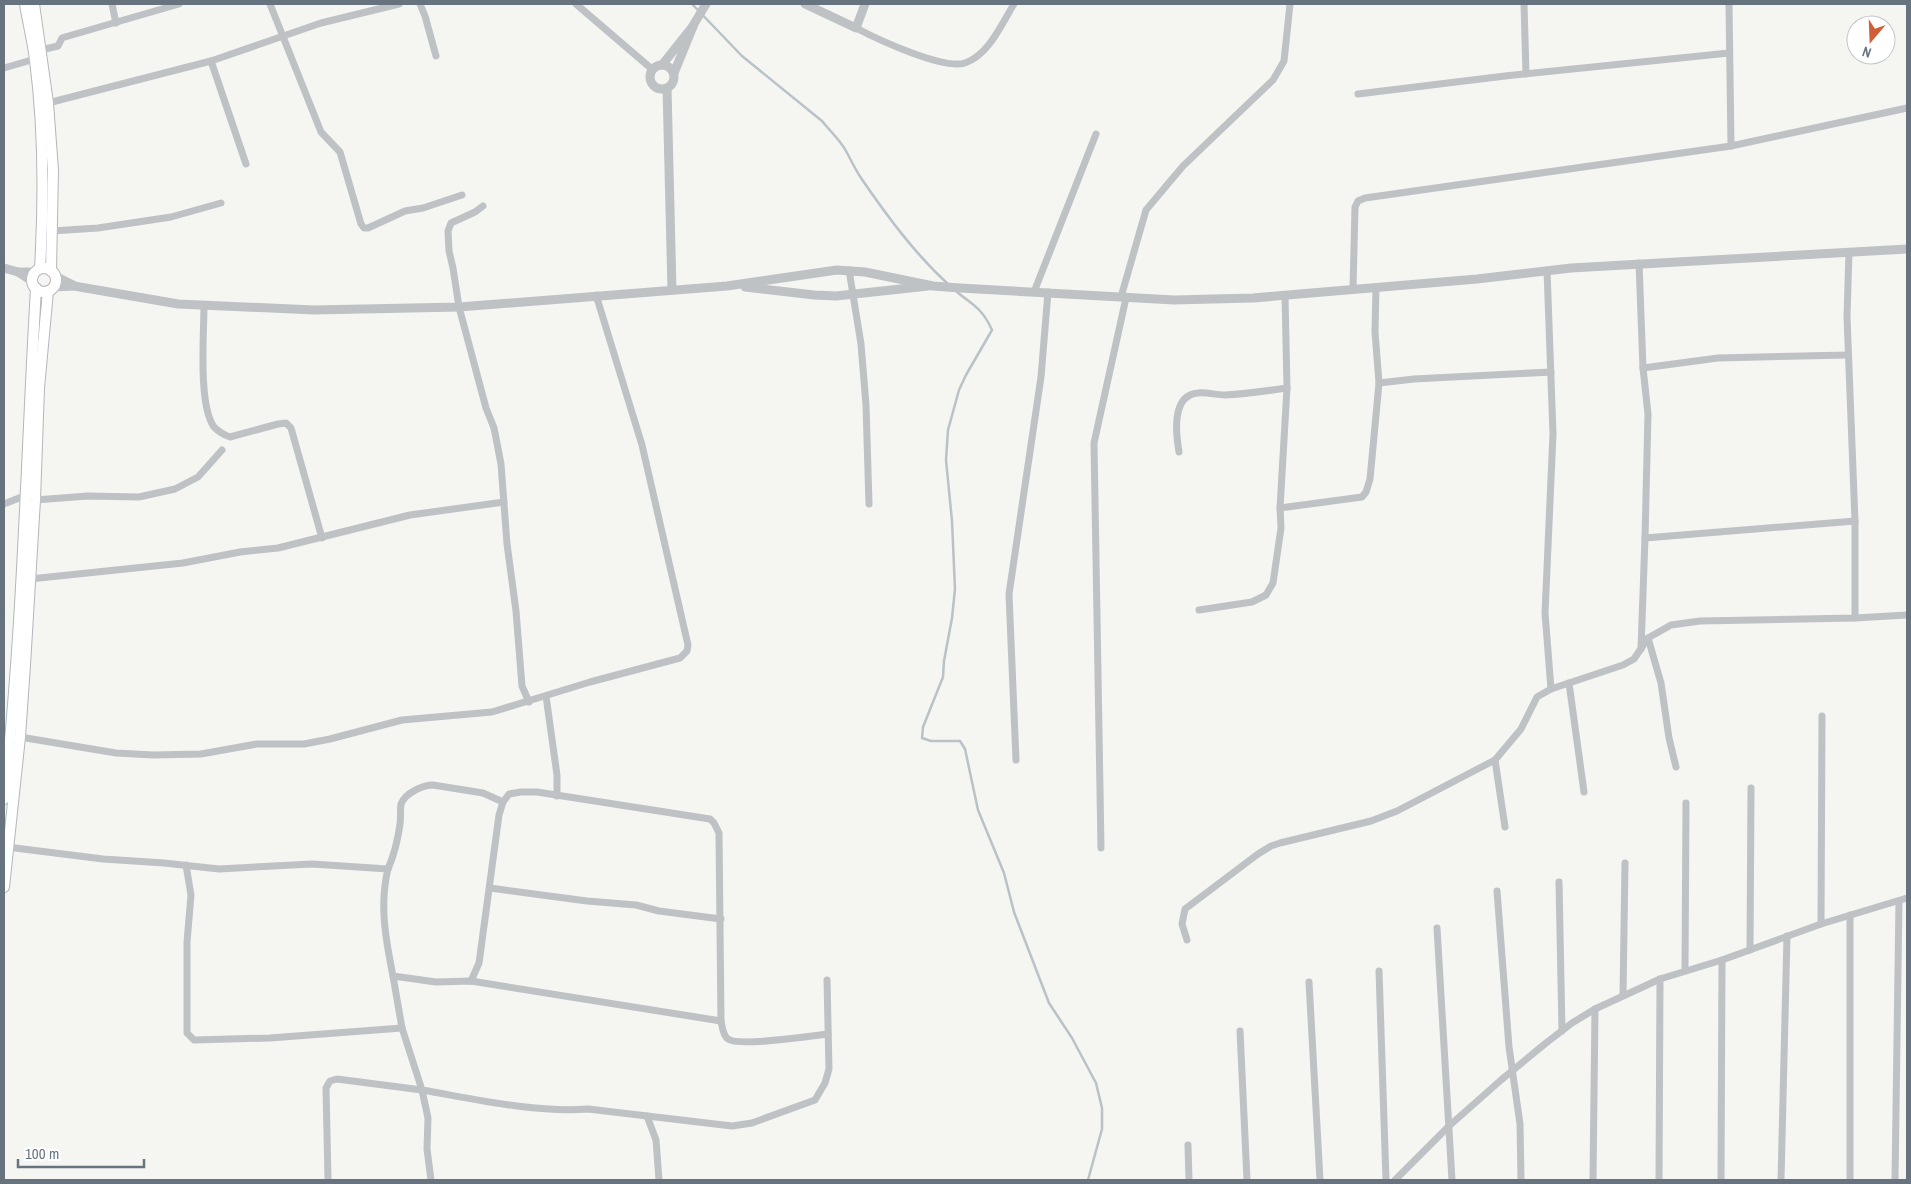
<svg xmlns="http://www.w3.org/2000/svg" width="1911" height="1184" font-family="'Archivo Narrow',sans-serif">
<style>
.lines{fill:none;stroke-linecap:round;stroke-linejoin:round}
.stream{stroke:#b9c2c7;stroke-width:2.5}
.secondary-casing{stroke:#b3b7bb;stroke-width:12}
.minor{stroke:#bec2c5;stroke-width:7}
.tertiary{stroke:#bec2c5;stroke-width:9}
.secondary{stroke:#fff;stroke-width:10}
</style>
<rect width="100%" height="100%" fill="#f5f5f2"/>
<g class="lines">
<g class="stream">
<path d="M692,4L742,56L822,121C830,131 840,140 846,151C851,160 855,169 861,178C887,216 915,254 949,285"/>
<path d="M957,292C974,306 982,308 992,330L966,375L959,390L948,430L946,460L952,521L955,589L952,618L944,661L943,677L923,727L922,738L931,741H960L965,749L978,810L1004,873L1014,912L1049,1003L1072,1038L1096,1083L1102,1108V1129L1088,1180"/>
</g>
<defs>
<g id="secondary">
<path d="M25,4C28,23 33,42 35,60C44,129 44,199 40,268"/>
<polyline points="34,4 48,103 53,170 51,271"/>
<circle cx="44" cy="280" r="12"/>
<path d="M4,799C23,629 26,458 36,288"/>
<polyline points="4,887 20,737 25,665 35,500 39,388 48,291"/>
</g>
</defs>
<use href="#secondary" class="secondary-casing"/>
<g class="minor">
<polyline points="112,4 116,23"/>
<polyline points="270,4 321,132 340,152 361,224 364,228 368,228 405,211 423,208 462,195"/>
<polyline points="420,4 425,16 436,56"/>
<polyline points="576,4 653,70"/>
<polyline points="1524,4 1526,74"/>
<polyline points="1729,4 1731,146"/>
<path d="M856,28C877,39 943,70 965,63C989,55 1002,23 1014,4"/>
<polyline points="41,50 58,46 62,38 65,37 179,4"/>
<polyline points="211,61 246,164"/>
<polyline points="4,68 35,59"/>
<polyline points="1358,94 1505,76 1729,53"/>
<polyline points="48,103 211,61 321,23 399,4"/>
<polyline points="483,206 475,212 451,223 448,231 449,251 453,268 459,307 486,408 494,428 501,464 507,544 516,611 522,686 529,702"/>
<polyline points="52,231 98,228 171,217 221,203"/>
<polyline points="1849,252 1847,317 1855,521 1855,618"/>
<polyline points="1639,263 1643,368 1648,414 1645,538 1641,649"/>
<polyline points="849,270 861,344 866,405 869,504"/>
<polyline points="1547,270 1553,434 1545,613 1551,689"/>
<polyline points="1376,287 1375,332 1379,383 1414,379 1551,372"/>
<polyline points="1353,289 1355,207 1358,201 1365,198 1731,146 1907,108"/>
<polyline points="1034,292 1096,134"/>
<polyline points="1121,297 1146,210 1183,166 1273,80 1284,61 1290,4"/>
<path d="M204,305C204,333 198,405 214,427C219,432 224,435 230,437L278,424L286,423L291,428L322,538"/>
<polyline points="1643,368 1718,358 1848,355"/>
<path d="M1179,452C1176,434 1171,395 1198,393C1207,392 1216,395 1225,395C1246,394 1266,391 1287,388"/>
<polyline points="35,500 88,496 139,497 175,489 198,477 222,450"/>
<polyline points="4,504 24,496"/>
<polyline points="1280,508 1362,497 1366,492 1370,479 1379,383"/>
<polyline points="1645,538 1855,521"/>
<polyline points="30,579 183,563 240,552 278,548 410,515 504,502"/>
<polyline points="1199,610 1252,602 1266,595 1273,583 1281,528 1280,508 1287,388 1285,295"/>
<polyline points="1648,638 1661,683 1669,738 1676,767"/>
<polyline points="1569,683 1584,792"/>
<polyline points="546,696 557,775 557,796"/>
<polyline points="20,737 116,753 153,755 201,754 257,744 304,744 330,739 402,720 492,712 590,682 680,658 687,651 688,645 642,445 596,295"/>
<polyline points="1016,760 1009,594 1041,377 1048,292"/>
<polyline points="1495,760 1505,827"/>
<path d="M7,847L103,859L164,863L219,869L312,864L388,869C394,855 398,839 400,824C401,817 400,810 401,804C405,793 423,785 433,785L483,793L503,802"/>
<polyline points="1101,848 1094,443 1126,298"/>
<polyline points="186,865 191,895 187,942 187,1033 194,1040 270,1038 402,1028"/>
<path d="M388,869C379,905 386,941 393,976L436,982L471,981L721,1021"/>
<polyline points="1559,882 1562,1031"/>
<polyline points="490,888 587,901 636,905 659,911 721,919"/>
<polyline points="1497,891 1509,1047 1520,1124 1521,1180"/>
<polyline points="1821,924 1822,716"/>
<polyline points="1437,928 1452,1180"/>
<polyline points="1187,940 1182,924 1185,909 1258,854 1271,846 1280,843 1371,821 1397,811 1495,760 1521,729 1537,697 1551,689 1623,665 1634,659 1648,638 1671,625 1700,621 1855,618 1907,615"/>
<polyline points="1750,950 1751,788"/>
<polyline points="1379,971 1386,1180"/>
<polyline points="1685,971 1686,803"/>
<path d="M393,976L402,1028L422,1090C474,1099 535,1113 588,1109L732,1126L752,1123L815,1100L825,1083L829,1069L827,980"/>
<path d="M471,981L479,963L499,815L503,802L509,794L521,792H537L710,819L714,823L719,833L721,1021C722,1026 723,1036 728,1039C739,1047 811,1036 828,1034"/>
<polyline points="1309,982 1320,1180"/>
<polyline points="1623,995 1625,863"/>
<polyline points="1240,1031 1247,1180"/>
<polyline points="647,1116 656,1140 659,1180"/>
<polyline points="1188,1145 1189,1180"/>
<polyline points="328,1180 326,1088 330,1081 337,1079 422,1090 428,1118 427,1149 431,1180"/>
<polyline points="1395,1180 1449,1126 1501,1080 1546,1043 1572,1023 1595,1009 1660,979 1722,960 1821,924 1907,898"/>
<polyline points="1593,1180 1595,1009"/>
<polyline points="1659,1180 1660,979"/>
<polyline points="1721,1180 1722,960"/>
<polyline points="1781,1180 1787,936"/>
<polyline points="1850,1180 1850,915"/>
<polyline points="1895,1180 1899,901"/>
</g>
<g class="tertiary">
<polyline points="805,4 856,28 865,4"/>
<polyline points="662,65 693,26"/>
<circle cx="662" cy="77" r="12"/>
<polyline points="674,73 694,24 706,4"/>
<polyline points="667,88 672,290"/>
<polyline points="4,268 18,272 34,272"/>
<polyline points="18,272 32,281"/>
<polyline points="55,276 73,285"/>
<polyline points="53,287 74,286 178,304 314,310 459,307 727,286 837,270 865,272 933,286 960,288 1174,300 1253,298 1477,279 1571,268 1907,249"/>
<polyline points="745,287 814,295 836,296 928,286"/>
</g>
<use href="#secondary" class="secondary"/>
</g>
<rect width="1911" height="1184" fill="none" stroke="#67747f" stroke-width="10"/>
<g transform="translate(1871 40) rotate(199)"><circle r="24" fill="#ffffff" stroke="#c2c7cc"/>
<path d="M0-4L9 19L0 12L-9 19Z" fill="#d05e37"/>
<text y="-8" font-size="14" font-weight="bold" text-anchor="middle" fill="#67747f">N</text>
</g>
<path d="M18 1159v8h126v-8" fill="none" stroke="#67747f" stroke-width="2.5"/>
<text x="25" y="1159" font-size="15" fill="#67747f" stroke="#ffffff" stroke-width="4" paint-order="stroke">100 m</text>
</svg>
